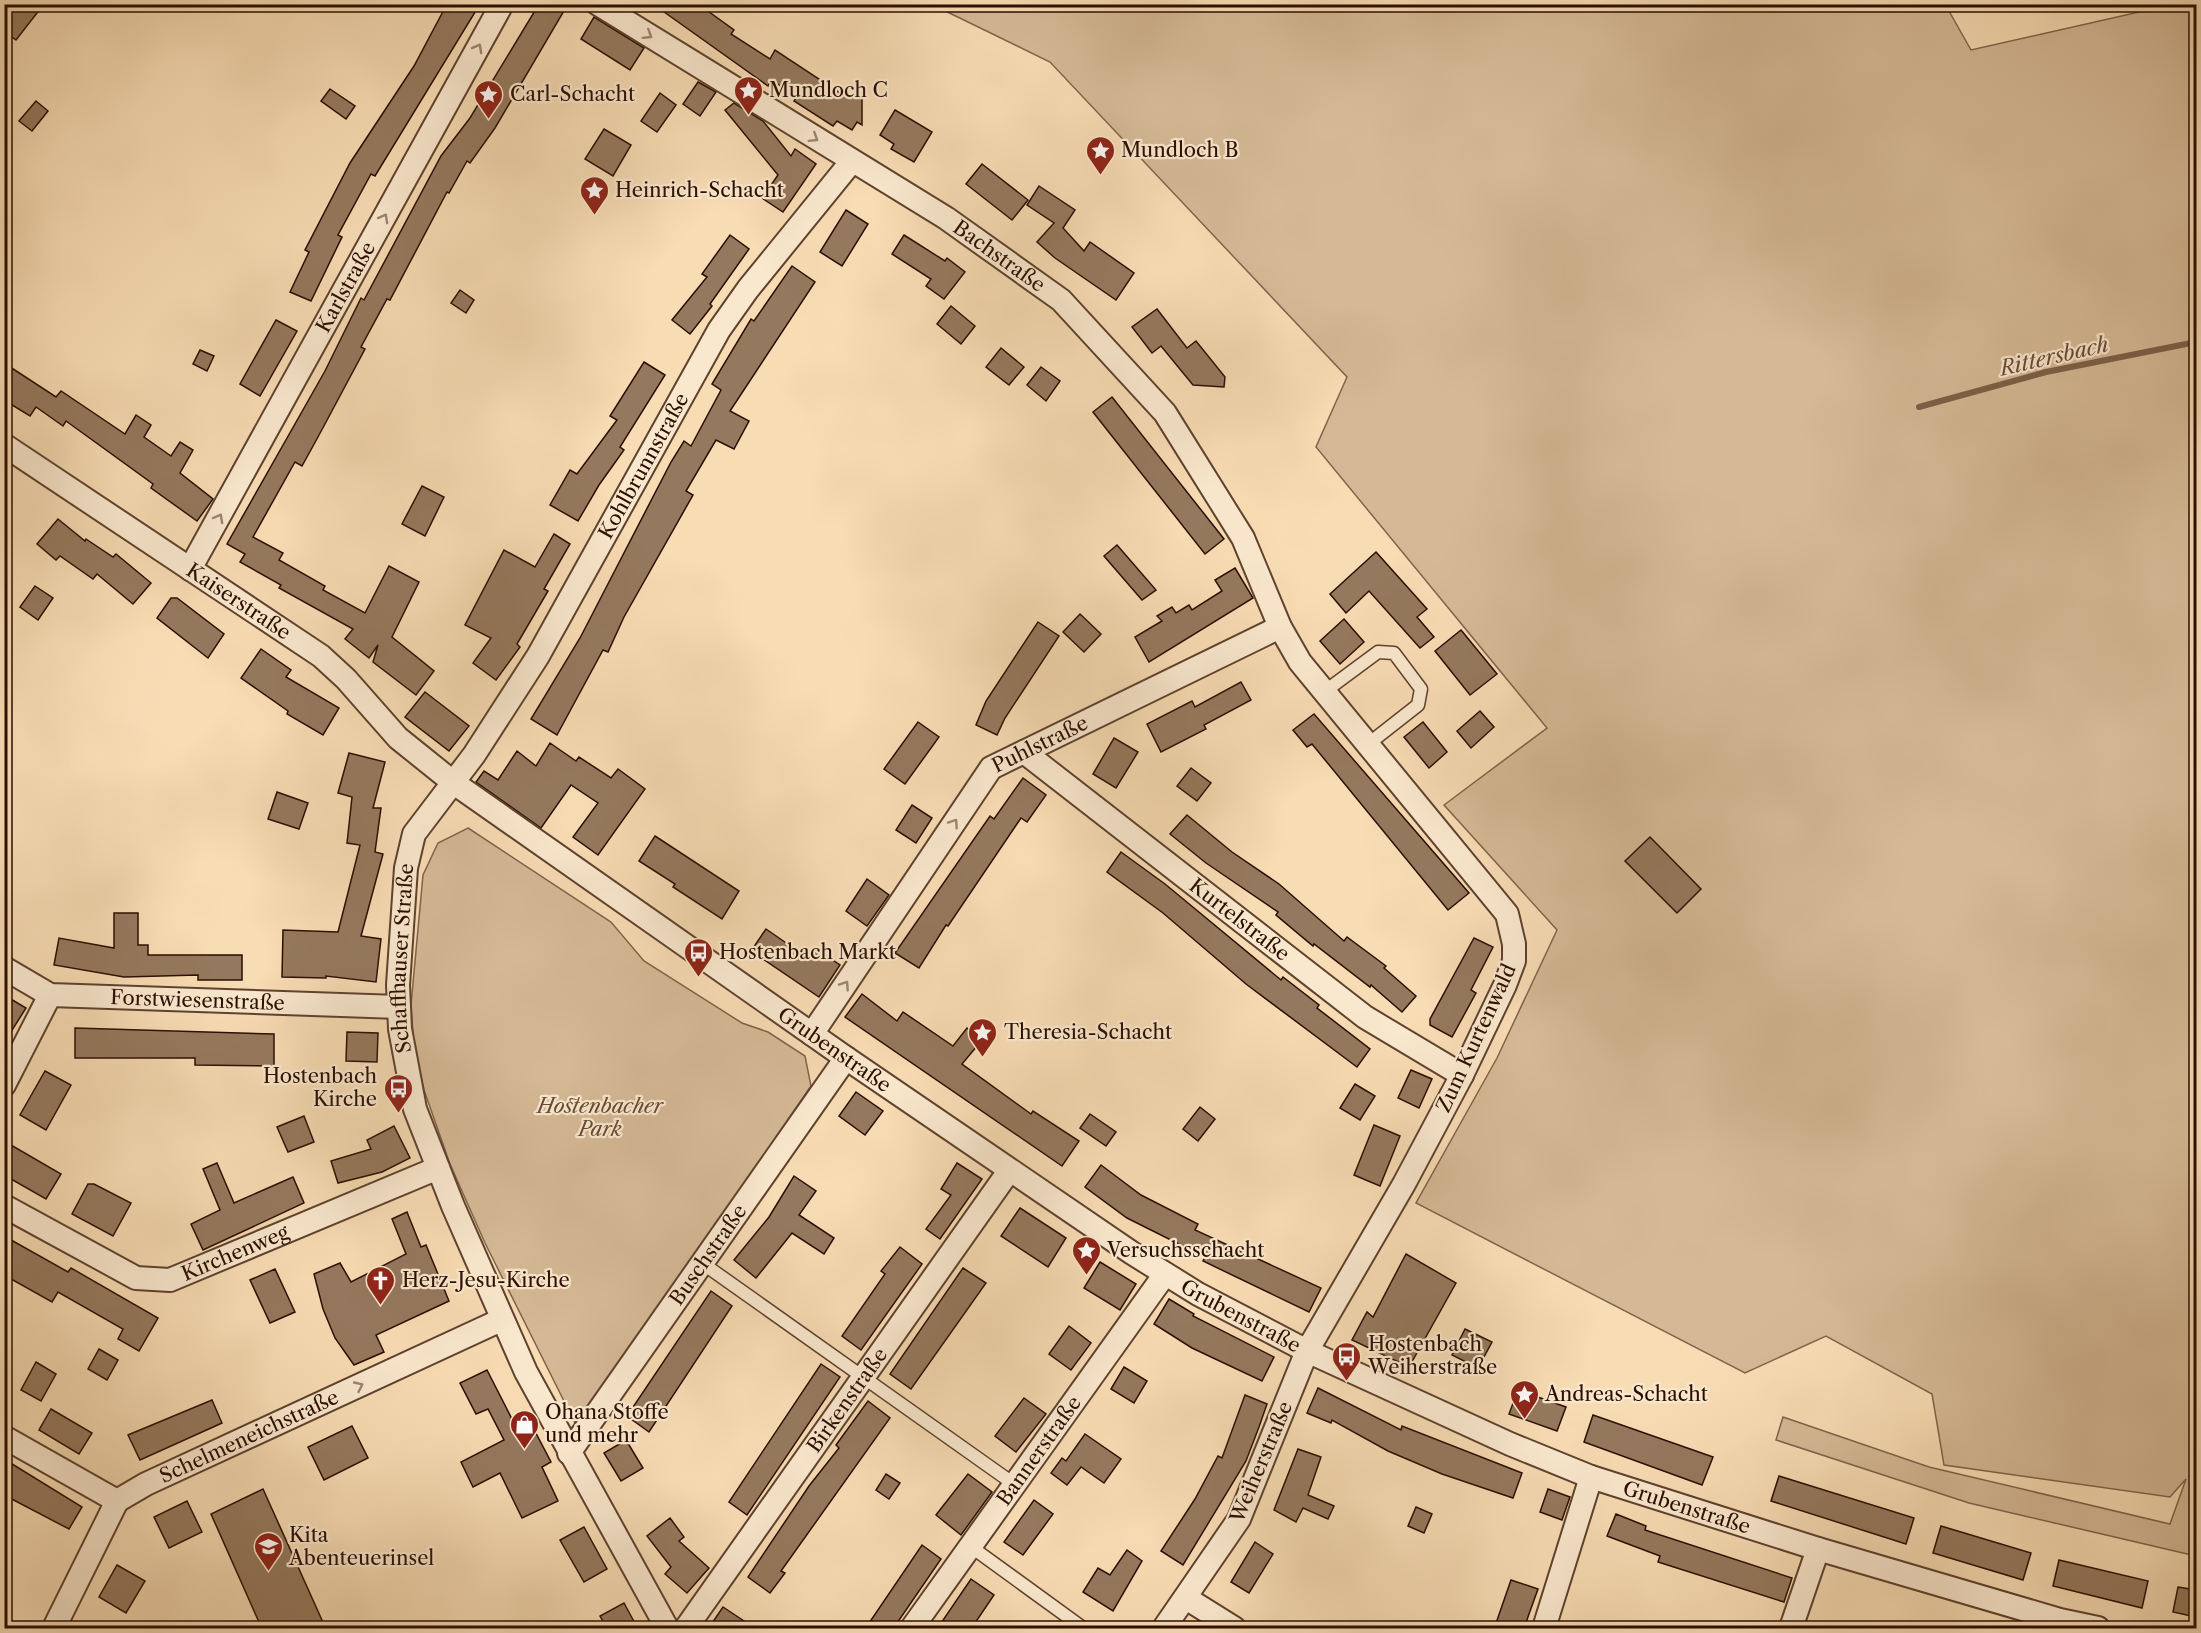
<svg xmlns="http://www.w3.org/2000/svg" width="2201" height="1633" font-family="'Libre Caslon Text',serif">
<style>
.green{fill:#d5b996;stroke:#80644c;stroke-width:1.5}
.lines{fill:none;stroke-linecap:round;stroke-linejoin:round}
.stream{stroke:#7c6048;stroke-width:6}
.building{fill:#95795e;stroke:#2a0e01;stroke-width:1.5}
.lane-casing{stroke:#5e422e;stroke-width:15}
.street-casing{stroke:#5e422e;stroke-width:26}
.lane{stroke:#fae8ce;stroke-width:12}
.street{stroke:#fae8ce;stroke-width:22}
.oneway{stroke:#9c8672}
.labels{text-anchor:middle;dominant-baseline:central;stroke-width:4.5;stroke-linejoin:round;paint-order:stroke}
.poi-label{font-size:20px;fill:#2a0e01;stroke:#fae8ce;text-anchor:start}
.street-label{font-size:20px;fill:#2a0e01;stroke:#fae8ce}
.park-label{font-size:20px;font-style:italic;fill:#664a35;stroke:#fae8ce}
.water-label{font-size:21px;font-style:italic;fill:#674b36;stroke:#fae8ce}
</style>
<rect width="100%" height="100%" fill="#f8dcb4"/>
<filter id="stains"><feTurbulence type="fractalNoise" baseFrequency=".00333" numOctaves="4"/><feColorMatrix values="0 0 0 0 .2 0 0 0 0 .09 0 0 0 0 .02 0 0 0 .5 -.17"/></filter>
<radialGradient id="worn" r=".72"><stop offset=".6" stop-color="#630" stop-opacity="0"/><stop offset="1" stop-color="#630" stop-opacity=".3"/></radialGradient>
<g class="green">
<polygon points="1945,4 1971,50 2170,5 2196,5 2196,1556 1969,1503 1776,1440 1783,1417 1929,1467 2170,1524 2186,1479 2170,1497 1944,1465 1932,1394 1826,1336 1745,1373 1416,1203 1497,1058 1557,930 1444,805 1547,728 1316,447 1347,377 1050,62 933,5"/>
<polygon points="468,828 611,922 644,961 742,1023 768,1032 805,1056 811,1086 577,1427 485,1243 450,1164 424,1090 414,1048 411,1005 423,875 438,843"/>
</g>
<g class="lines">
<polyline class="stream" points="1919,407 2046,372 2196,342"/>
</g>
<g class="building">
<polygon points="4,4 44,4 16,40 4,31"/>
<polygon points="447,4 480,4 375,176 371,174 338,235 342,237 311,301 290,292 309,252 305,250 350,163 414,66"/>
<polygon points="539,4 568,4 495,128 470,163 467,161 449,193 447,192 390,300 387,299 361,347 365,349 318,437 302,466 295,462 253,537 283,553 279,560 325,586 323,590 365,613 389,566 419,582 392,637 434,671 416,695 373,662 378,645 369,658 345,639 353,629 279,588 281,585 240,562 245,554 227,544 325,371 361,298 364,300 441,156 470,118"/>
<polygon points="653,4 698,4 734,30 731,34 770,59 775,50 843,95 862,95 862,125 857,122 852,130 837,121 833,126 794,101 797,96 771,80 768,86"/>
<polygon points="594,17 644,48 630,70 581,39"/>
<polygon points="698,82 716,92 700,116 683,104"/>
<polygon points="330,89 355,106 346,119 321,101"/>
<polygon points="660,93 676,105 657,132 641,121"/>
<polygon points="36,101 48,111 32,131 19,121"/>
<polygon points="734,103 763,121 791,156 795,149 816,164 783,212 762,198 778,175 725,110"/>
<polygon points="895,110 932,132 914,162 891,149 894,144 880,135"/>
<polygon points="604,129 631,145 613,176 585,159"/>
<polygon points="982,164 1028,200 1012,220 966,184"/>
<polygon points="1039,186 1075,210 1063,228 1084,251 1090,242 1134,273 1116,300 1055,258 1037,242 1054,223 1027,205"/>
<polygon points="846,210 868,224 842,266 820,252"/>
<polygon points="730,235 749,249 710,304 712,306 690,334 672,320 707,277 702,274"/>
<polygon points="904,235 945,261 947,258 965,272 944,299 926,286 931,279 892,254"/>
<polygon points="792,266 815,282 730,411 749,421 734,449 716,440 686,491 693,495 624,617 608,652 603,650 557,735 531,719 580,638 671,462 684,441 691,446 721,390 712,384 751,319 754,321"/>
<polygon points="460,290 474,300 466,313 451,303"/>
<polygon points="951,306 975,326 961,344 937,324"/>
<polygon points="1157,309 1187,348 1196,341 1225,377 1224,387 1193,385 1161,346 1152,353 1132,327"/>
<polygon points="276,320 297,331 260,396 240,384"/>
<polygon points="1001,348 1024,367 1009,385 986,367"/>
<polygon points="200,350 214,356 207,371 193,364"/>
<polygon points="644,362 665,375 620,447 624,450 599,485 578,521 550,505 570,470 577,474 617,420 610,416"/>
<polygon points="4,363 56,397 61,391 125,434 136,415 151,425 144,437 171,456 180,442 193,450 180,473 213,499 197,521 151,488 153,484 66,421 63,426 36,407 30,416 4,400"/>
<polygon points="1041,367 1060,381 1046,401 1027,385"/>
<polygon points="1112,397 1224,539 1205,554 1093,412"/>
<polygon points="422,486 444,497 425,536 402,524"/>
<polygon points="58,519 85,541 86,539 113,557 116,554 151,583 133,604 97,574 93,579 60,556 56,560 37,544"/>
<polygon points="554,534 570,544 544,589 548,591 517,644 520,647 496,680 473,663 491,638 465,625 504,550 535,567"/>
<polygon points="1117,545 1156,590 1142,600 1104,556"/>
<polygon points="1376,552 1427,609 1417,617 1434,637 1420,648 1369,591 1346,613 1330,594"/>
<polygon points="1235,568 1253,598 1149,662 1135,637 1162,621 1157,616 1172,607 1176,613 1189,605 1192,610 1222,591 1215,580"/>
<polygon points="35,586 53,598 38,620 20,607"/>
<polygon points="171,598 177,598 224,634 208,658 157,618"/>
<polygon points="1080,614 1101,634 1084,652 1063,632"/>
<polygon points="1344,619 1364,642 1340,664 1320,641"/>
<polygon points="1038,622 1059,636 1005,718 997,735 976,725 986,701"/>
<polygon points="1461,630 1497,674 1470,695 1435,651"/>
<polygon points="261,649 291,670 286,677 339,708 323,735 287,714 288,711 241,678"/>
<polygon points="1241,682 1251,700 1204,725 1206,729 1161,752 1147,724 1192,701 1195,707"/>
<polygon points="425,692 469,726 449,751 405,717"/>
<polygon points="1480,711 1494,727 1471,748 1457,731"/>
<polygon points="1314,714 1469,893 1448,910 1312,744 1307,747 1293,730"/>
<polygon points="918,722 939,737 905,784 884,769"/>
<polygon points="1423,722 1447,752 1429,768 1404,737"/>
<polygon points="1114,738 1138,752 1116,788 1093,774"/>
<polygon points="550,743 576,761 579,757 611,778 618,769 645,789 598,855 573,837 598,803 571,785 541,828 476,782 484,771 498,780 517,751 536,766"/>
<polygon points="349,753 385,762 373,808 381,808 375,852 383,854 361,936 381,939 376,982 326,976 326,978 282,977 283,930 338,932 360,845 347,843 352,797 338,793"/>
<polygon points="1191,768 1211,783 1197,801 1177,786"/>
<polygon points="1023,778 1046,795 1027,822 1021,818 948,926 946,925 919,968 895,953 990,816 994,819"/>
<polygon points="277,792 308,803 299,829 268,819"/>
<polygon points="912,805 932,818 916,843 896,830"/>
<polygon points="1187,815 1232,852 1279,884 1344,941 1347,937 1386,966 1384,968 1416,996 1402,1012 1371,985 1370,987 1314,944 1313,946 1276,915 1278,912 1206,863 1170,834"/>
<polygon points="655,836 739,891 722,919 673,887 675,884 639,861"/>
<polygon points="1650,837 1701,889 1677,913 1625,861"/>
<polygon points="1121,852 1165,884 1281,980 1283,977 1319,1005 1317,1008 1370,1049 1357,1067 1246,984 1163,913 1107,872"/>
<polygon points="867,879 889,895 867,926 846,911"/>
<polygon points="114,913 138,913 138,945 148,945 148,955 242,955 242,980 198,980 198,975 124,977 54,965 59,938 114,948"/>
<polygon points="766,929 808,958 815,948 840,965 819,997 751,951"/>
<polygon points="1474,938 1493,947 1471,990 1476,993 1452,1037 1430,1025 1430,1019"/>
<polygon points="862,994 897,1021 903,1012 953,1046 967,1028 982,1040 962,1064 1031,1114 1033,1111 1079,1141 1062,1166 845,1017"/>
<polygon points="4,995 26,1008 4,1043"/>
<polygon points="75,1028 274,1034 274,1066 195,1065 195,1058 75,1058"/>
<polygon points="347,1032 378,1033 377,1062 346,1061"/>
<polygon points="1411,1070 1432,1079 1419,1108 1398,1098"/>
<polygon points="45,1071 71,1085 46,1130 20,1115"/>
<polygon points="1355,1084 1375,1096 1360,1120 1340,1108"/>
<polygon points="856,1092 883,1111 865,1135 839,1116"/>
<polygon points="1200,1107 1215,1119 1198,1141 1183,1129"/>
<polygon points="1090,1114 1116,1132 1106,1146 1080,1128"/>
<polygon points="304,1116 314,1142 288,1152 277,1127"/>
<polygon points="1374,1125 1400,1136 1380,1186 1354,1175"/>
<polygon points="394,1126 410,1158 382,1172 338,1183 331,1161 371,1149 367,1140"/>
<polygon points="4,1141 61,1174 46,1199 4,1175"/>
<polygon points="217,1163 234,1203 293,1177 304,1203 203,1250 191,1224 220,1210 203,1169"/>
<polygon points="957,1163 982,1179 940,1239 926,1229 951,1195 941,1189"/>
<polygon points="1101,1165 1141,1195 1198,1224 1195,1230 1321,1288 1309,1312 1203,1261 1205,1257 1127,1218 1085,1187"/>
<polygon points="794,1176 816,1191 799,1215 834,1238 824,1254 792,1233 756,1278 734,1260 769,1217"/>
<polygon points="88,1184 94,1184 131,1203 113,1236 72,1214"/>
<polygon points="1020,1208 1066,1238 1048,1267 1001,1236"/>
<polygon points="407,1212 421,1247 426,1245 449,1301 376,1335 384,1352 354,1365 335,1338 323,1309 314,1274 340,1263 351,1282 406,1254 392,1219"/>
<polygon points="4,1236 68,1272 71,1268 158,1318 139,1351 118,1339 123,1329 58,1292 52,1302 4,1275"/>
<polygon points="900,1247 922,1264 861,1350 842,1336 885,1274 881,1271"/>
<polygon points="1406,1254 1456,1283 1409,1367 1352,1340 1367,1312 1373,1317"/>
<polygon points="1100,1262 1136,1284 1120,1310 1084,1288"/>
<polygon points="963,1268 986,1283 911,1389 890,1374"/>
<polygon points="275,1269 295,1312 270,1323 250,1280"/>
<polygon points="711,1291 732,1306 649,1432 627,1416"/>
<polygon points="1169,1299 1194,1314 1193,1316 1274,1357 1262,1381 1192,1348 1154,1324"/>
<polygon points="1069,1326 1091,1343 1071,1370 1049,1354"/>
<polygon points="1465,1329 1492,1342 1478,1368 1452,1355"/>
<polygon points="99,1349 118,1360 107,1380 88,1369"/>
<polygon points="36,1362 56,1374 41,1401 21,1390"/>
<polygon points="821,1364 840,1377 747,1515 729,1502"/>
<polygon points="1124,1367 1147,1381 1134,1403 1111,1389"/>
<polygon points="487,1370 515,1425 528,1418 551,1462 542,1467 558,1501 522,1518 500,1473 473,1487 461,1462 504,1440 488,1409 476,1414 460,1383"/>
<polygon points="1318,1388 1401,1430 1402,1426 1522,1473 1513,1498 1442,1474 1388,1451 1332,1420 1331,1423 1307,1413"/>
<polygon points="1518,1390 1566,1407 1557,1431 1509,1414"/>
<polygon points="1245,1395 1267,1404 1259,1427 1246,1461 1183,1565 1161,1551 1195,1499 1218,1456 1222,1458"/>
<polygon points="1024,1398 1046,1414 1016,1452 995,1436"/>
<polygon points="212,1400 222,1423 140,1460 128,1435"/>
<polygon points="868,1401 890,1418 781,1571 785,1573 770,1593 748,1577 809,1486 839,1448 836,1445"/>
<polygon points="51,1409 92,1433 79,1454 39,1430"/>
<polygon points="1593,1415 1713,1457 1702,1485 1584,1442"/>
<polygon points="352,1426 368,1458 324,1480 308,1447"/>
<polygon points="1085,1434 1121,1459 1104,1483 1081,1467 1067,1485 1051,1473 1062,1458 1066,1461"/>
<polygon points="626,1440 643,1468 621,1481 604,1453"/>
<polygon points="1298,1449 1321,1457 1308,1495 1334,1506 1328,1519 1303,1508 1296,1522 1274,1510"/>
<polygon points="4,1459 82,1507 69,1529 4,1495"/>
<polygon points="886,1474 900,1483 889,1499 876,1490"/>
<polygon points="968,1474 992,1492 961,1535 936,1515"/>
<polygon points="1779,1476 1914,1518 1906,1544 1771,1501"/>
<polygon points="263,1489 326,1629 262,1629 211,1514"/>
<polygon points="1548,1489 1570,1497 1562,1520 1540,1512"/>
<polygon points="1034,1500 1053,1514 1023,1555 1004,1542"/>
<polygon points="187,1501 202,1532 169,1548 154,1517"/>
<polygon points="1416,1507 1432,1514 1424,1533 1408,1526"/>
<polygon points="1616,1514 1646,1526 1645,1530 1792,1578 1784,1602 1658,1562 1660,1556 1607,1536"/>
<polygon points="670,1518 684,1537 679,1541 709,1568 687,1593 665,1574 671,1567 647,1536"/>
<polygon points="1941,1526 2031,1553 2023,1580 1933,1553"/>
<polygon points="584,1527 607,1569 584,1582 560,1540"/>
<polygon points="1255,1542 1273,1554 1249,1593 1231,1582"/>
<polygon points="922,1545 941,1559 893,1629 865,1629"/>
<polygon points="1127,1550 1142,1561 1113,1611 1083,1592 1098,1568 1110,1575"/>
<polygon points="2059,1560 2148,1581 2142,1608 2053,1586"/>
<polygon points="117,1565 145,1581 126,1613 99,1597"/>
<polygon points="971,1579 994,1595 971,1629 937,1629"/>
<polygon points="1511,1580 1538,1589 1529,1614 1524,1629 1494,1629"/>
<polygon points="2178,1587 2196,1590 2196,1617 2173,1612"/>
<polygon points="624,1603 638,1629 607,1629 600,1616"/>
<polygon points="723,1607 756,1629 708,1629"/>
</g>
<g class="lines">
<defs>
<g id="lane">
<polyline points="1324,692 1378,652 1394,653 1421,689 1418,705 1367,745"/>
<polyline points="702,1263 1014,1484"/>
<polyline points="970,1546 1083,1628"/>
</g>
<g id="street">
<path id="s1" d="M598,4L946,218L1061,300L1165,413L1243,538L1280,627L1300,662L1507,914L1514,944V961L1505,985L1462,1075L1404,1184L1307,1351L1239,1519L1164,1628"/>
<path id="s2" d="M4,445L321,656L346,679L398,738L454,783L846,1058L1132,1253L1198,1294L1307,1351L1510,1444L1591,1477L1818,1549L2060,1620L2098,1628"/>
<path id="s3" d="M190,569L502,4"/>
<path id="s4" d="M1024,752L1365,1017L1462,1075"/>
<path id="s5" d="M4,968L50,995L399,1007"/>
<path id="s6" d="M812,1034L991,768L1280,627"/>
<polyline points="4,1085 50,995"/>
<path id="s7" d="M4,1206L136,1278L170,1280L438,1168"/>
<polyline points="4,1437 117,1501"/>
<path id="s8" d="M569,1453L846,1058"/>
<path id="s9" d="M117,1501L146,1484L501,1320"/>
<polyline points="1186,1598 1234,1628"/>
<polyline points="54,1628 117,1501"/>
<path id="s10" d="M667,1628L526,1372L453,1206L415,1109L400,1029L398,985L406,868L414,834L474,755L538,656L719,330L748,289L852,161"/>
<path id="s11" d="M686,1628L1009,1171"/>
<path id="s12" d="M912,1628L1165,1274"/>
<polyline points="1544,1628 1591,1477"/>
<polyline points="1791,1628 1818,1549"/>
</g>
</defs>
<use href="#lane" class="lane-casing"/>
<use href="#street" class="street-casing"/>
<use href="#lane" class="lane"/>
<use href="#street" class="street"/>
</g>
<defs><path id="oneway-chevron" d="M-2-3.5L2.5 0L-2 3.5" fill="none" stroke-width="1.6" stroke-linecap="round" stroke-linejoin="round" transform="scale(1.5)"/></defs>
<g class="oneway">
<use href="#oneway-chevron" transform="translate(648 35) rotate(32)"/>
<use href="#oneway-chevron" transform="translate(478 48) rotate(-61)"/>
<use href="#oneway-chevron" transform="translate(814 138) rotate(32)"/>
<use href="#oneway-chevron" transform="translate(384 218) rotate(-61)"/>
<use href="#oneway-chevron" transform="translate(219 518) rotate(-61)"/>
<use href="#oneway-chevron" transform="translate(954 823) rotate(-56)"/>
<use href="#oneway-chevron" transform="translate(845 985) rotate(-56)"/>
<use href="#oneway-chevron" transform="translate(359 1386) rotate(-25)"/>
</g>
<defs>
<symbol id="sight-pin" viewBox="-11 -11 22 30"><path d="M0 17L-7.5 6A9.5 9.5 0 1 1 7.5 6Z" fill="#8f2418" stroke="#fae8ce"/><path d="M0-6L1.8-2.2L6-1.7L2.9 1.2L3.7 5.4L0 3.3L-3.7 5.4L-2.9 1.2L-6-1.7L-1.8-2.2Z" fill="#fff"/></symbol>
<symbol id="bus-pin" viewBox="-11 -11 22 30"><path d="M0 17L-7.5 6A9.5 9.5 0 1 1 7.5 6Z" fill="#8f2418" stroke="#fae8ce"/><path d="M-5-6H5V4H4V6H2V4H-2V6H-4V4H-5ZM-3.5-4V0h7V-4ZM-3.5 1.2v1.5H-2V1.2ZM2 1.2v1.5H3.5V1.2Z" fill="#fff"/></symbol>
<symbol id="church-pin" viewBox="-11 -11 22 30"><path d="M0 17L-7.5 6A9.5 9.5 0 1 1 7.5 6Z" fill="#8f2418" stroke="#fae8ce"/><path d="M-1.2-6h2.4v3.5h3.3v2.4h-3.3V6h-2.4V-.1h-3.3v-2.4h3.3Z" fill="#fff"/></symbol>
<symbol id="shop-pin" viewBox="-11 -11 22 30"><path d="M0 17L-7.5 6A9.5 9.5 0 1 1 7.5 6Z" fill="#8f2418" stroke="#fae8ce"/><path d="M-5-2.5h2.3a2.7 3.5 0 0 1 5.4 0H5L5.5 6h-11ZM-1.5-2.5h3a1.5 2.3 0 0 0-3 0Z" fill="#fff"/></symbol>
<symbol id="school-pin" viewBox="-11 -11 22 30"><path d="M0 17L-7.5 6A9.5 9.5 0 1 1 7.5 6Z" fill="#8f2418" stroke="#fae8ce"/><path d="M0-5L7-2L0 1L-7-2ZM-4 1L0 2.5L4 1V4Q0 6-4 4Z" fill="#fff"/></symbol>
</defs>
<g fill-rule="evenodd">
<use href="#sight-pin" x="732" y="74" width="33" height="45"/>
<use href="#sight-pin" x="472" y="78" width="33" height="45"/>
<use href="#sight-pin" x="1084" y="134" width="33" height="45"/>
<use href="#sight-pin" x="578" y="174" width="33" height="45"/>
<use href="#bus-pin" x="682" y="936" width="33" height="45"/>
<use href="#sight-pin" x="966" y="1016" width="33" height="45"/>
<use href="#bus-pin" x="382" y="1072" width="33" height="45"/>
<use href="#sight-pin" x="1070" y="1234" width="33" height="45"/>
<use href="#church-pin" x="364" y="1264" width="33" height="45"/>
<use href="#bus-pin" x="1330" y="1340" width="33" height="45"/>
<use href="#sight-pin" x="1508" y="1378" width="33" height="45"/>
<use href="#shop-pin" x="508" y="1408" width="33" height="45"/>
<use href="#school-pin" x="252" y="1530" width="33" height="45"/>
</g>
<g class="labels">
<g class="poi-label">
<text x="769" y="90">Mundloch C</text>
<text x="510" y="94">Carl-Schacht</text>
<text x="1121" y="150">Mundloch B</text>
<text x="615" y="190">Heinrich-Schacht</text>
<text x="719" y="952">Hostenbach Markt</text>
<text x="1004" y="1032">Theresia-Schacht</text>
<text x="377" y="1076" text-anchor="end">Hostenbach<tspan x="377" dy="23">Kirche</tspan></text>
<text x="1107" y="1250">Versuchsschacht</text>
<text x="402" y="1280">Herz-Jesu-Kirche</text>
<text x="1368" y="1344">Hostenbach<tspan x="1368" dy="23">Weiherstraße</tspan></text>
<text x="1545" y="1394">Andreas-Schacht</text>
<text x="545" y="1412">Ohana Stoffe<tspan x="545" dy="23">und mehr</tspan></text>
<text x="289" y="1535">Kita<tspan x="289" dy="23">Abenteuerinsel</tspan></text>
</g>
<g class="street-label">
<text stroke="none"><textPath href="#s1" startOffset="474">Bachstraße</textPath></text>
<text stroke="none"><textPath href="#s3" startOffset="322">Karlstraße</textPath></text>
<text stroke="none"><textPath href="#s10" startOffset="1290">Kohlbrunnstraße</textPath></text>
<text stroke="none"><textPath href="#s2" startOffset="282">Kaiserstraße</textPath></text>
<text stroke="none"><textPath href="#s6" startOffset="375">Puhlstraße</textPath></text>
<text stroke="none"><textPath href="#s4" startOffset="273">Kurtelstraße</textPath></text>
<text stroke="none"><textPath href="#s10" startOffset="730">Schaffhauser Straße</textPath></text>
<text stroke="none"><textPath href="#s5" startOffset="201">Forstwiesenstraße</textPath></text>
<text transform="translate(1476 1038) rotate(-65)">Zum Kurtenwald</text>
<text stroke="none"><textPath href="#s2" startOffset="1030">Grubenstraße</textPath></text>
<text stroke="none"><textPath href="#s7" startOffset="255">Kirchenweg</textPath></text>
<text stroke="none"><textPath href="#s8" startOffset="242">Buschstraße</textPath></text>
<text stroke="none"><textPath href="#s2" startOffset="1516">Grubenstraße</textPath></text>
<text stroke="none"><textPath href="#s11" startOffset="279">Birkenstraße</textPath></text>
<text stroke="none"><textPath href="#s9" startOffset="147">Schelmeneichstraße</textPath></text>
<text stroke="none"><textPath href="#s12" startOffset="218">Bannerstraße</textPath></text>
<text transform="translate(1261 1462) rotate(-67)">Weiherstraße</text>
<text stroke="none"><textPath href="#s2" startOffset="2002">Grubenstraße</textPath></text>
</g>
<g class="park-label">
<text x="600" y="1106">Hostenbacher<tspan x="600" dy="23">Park</tspan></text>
</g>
<g class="water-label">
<text transform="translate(2054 356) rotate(-13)">Rittersbach</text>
</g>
</g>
<rect width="2201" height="1633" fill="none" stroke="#f8dcb4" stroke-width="24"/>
<rect x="6" y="6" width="2189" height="1621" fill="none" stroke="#2a0e01" stroke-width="3"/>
<rect x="12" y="12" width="2177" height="1609" fill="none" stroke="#2a0e01" stroke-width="1.5"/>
<rect width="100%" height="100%" filter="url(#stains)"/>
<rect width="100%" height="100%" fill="url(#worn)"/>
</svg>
